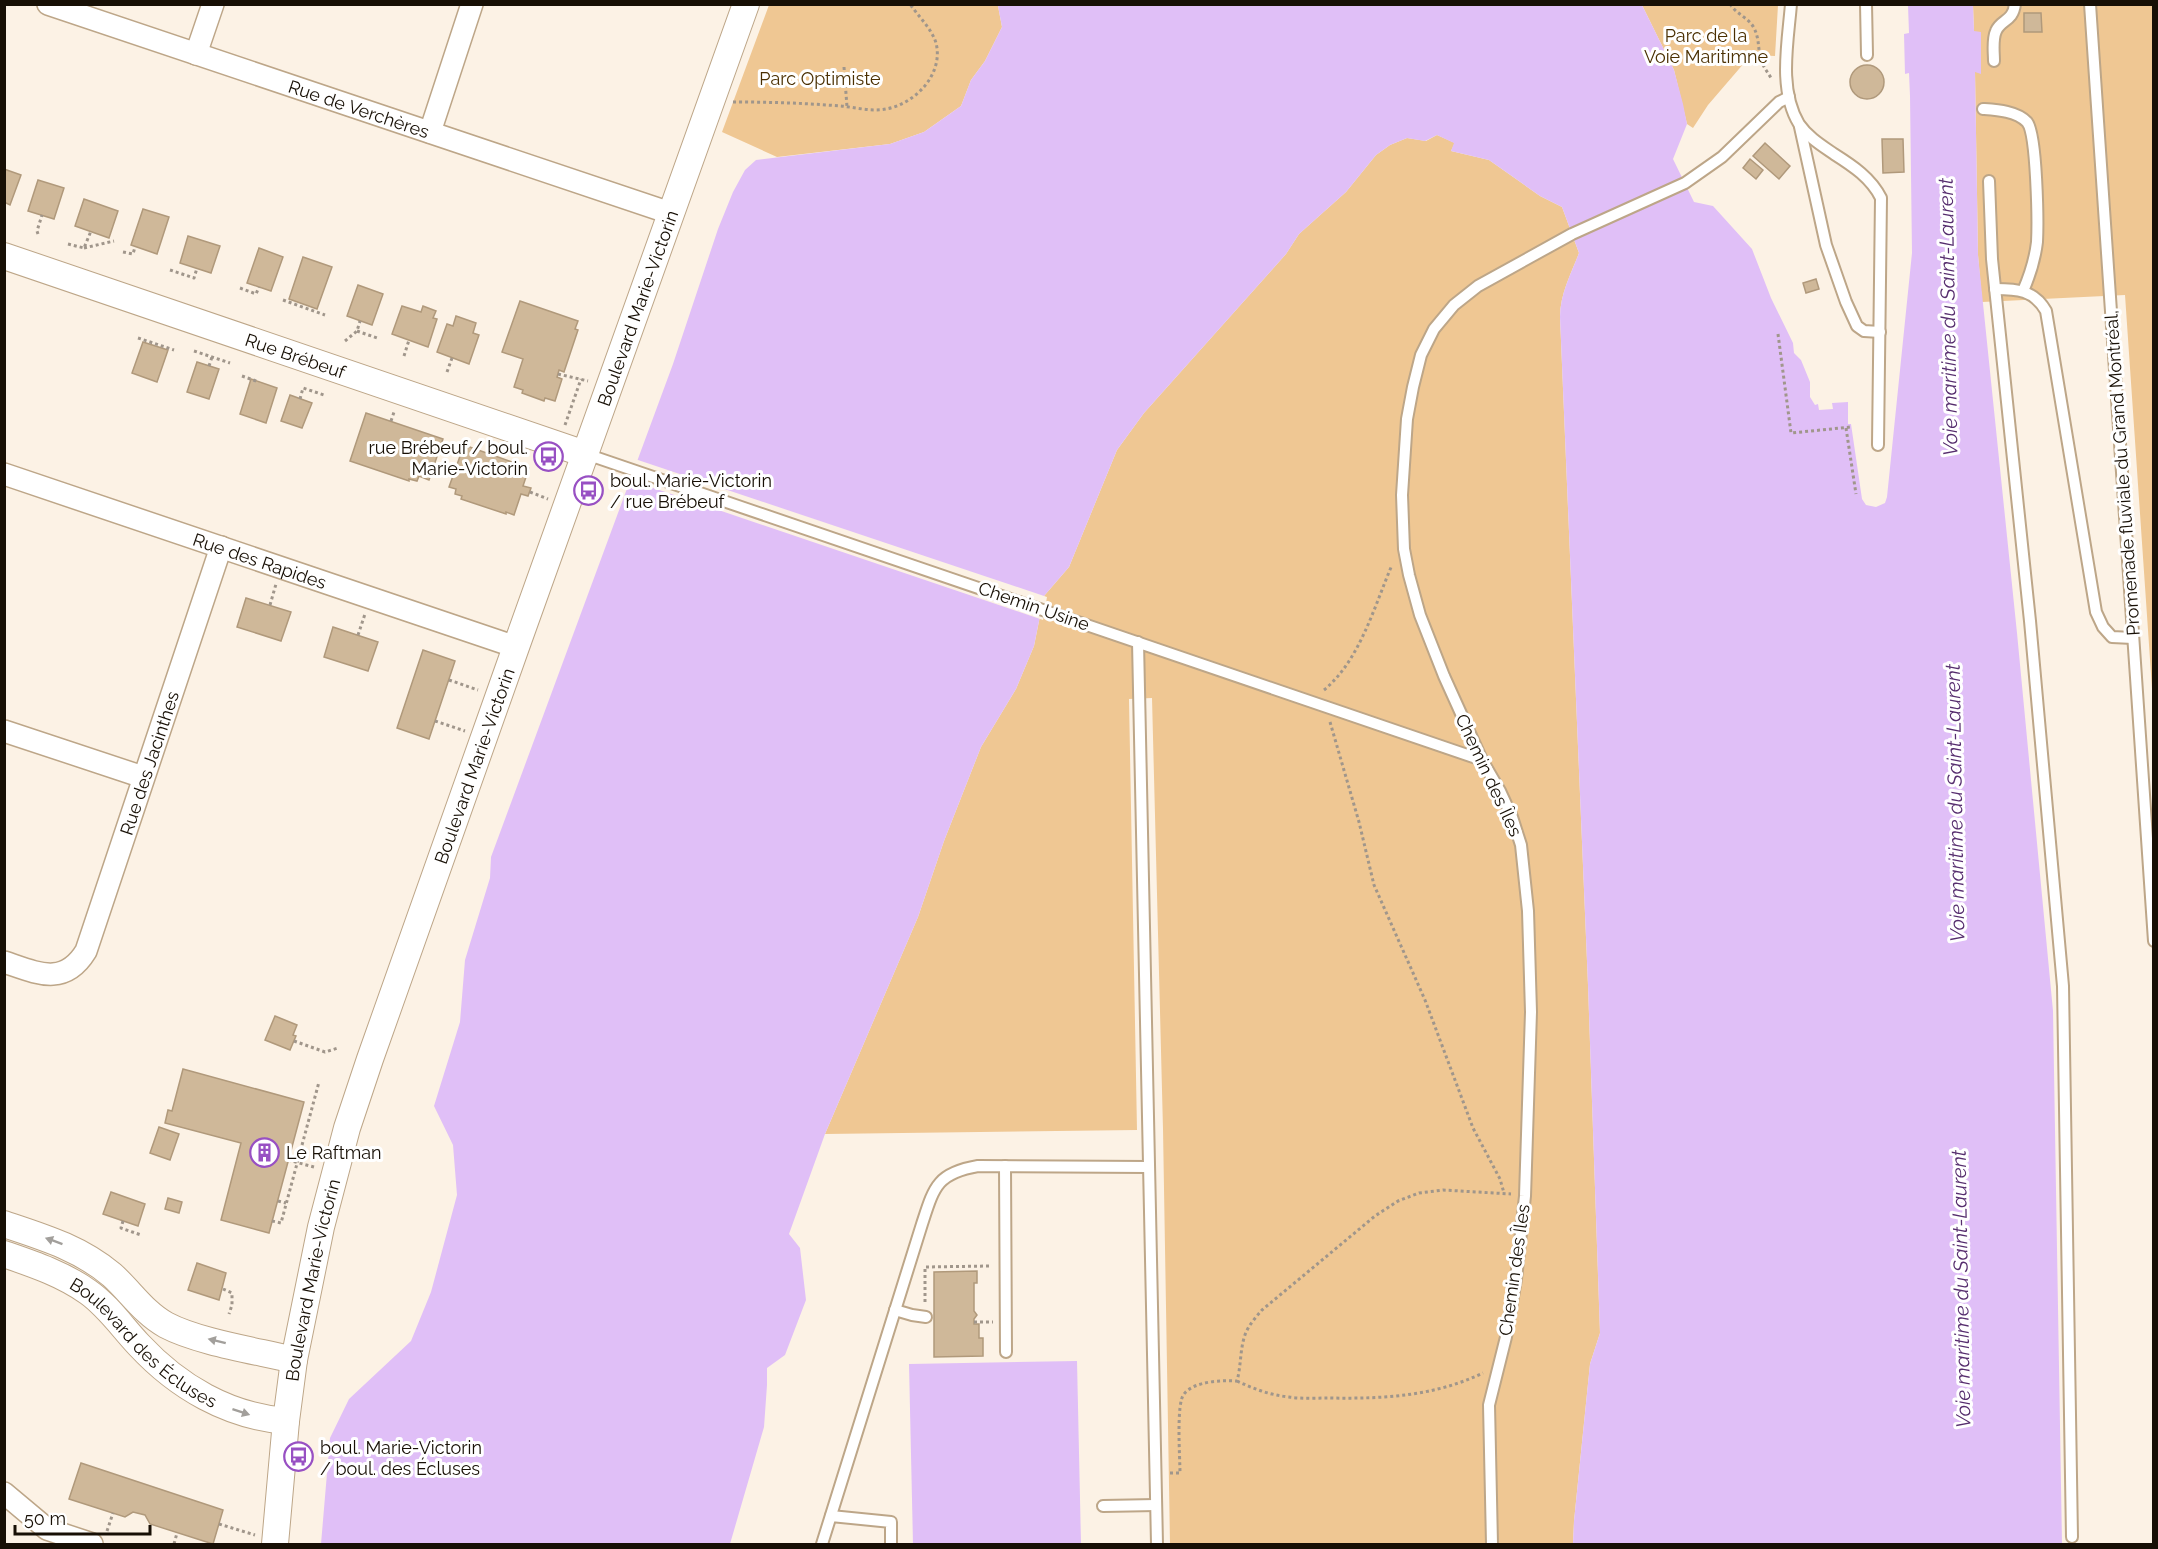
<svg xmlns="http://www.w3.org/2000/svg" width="2158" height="1549" font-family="Raleway,sans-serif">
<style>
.green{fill:#efc793}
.water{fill:#e0bff7}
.pier{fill:#fcf2e5}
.building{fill:#cfb899;stroke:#b0997b;stroke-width:1.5}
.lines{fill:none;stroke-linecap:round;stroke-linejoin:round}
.service-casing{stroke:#bda688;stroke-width:14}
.minor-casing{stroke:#bda688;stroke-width:24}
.tertiary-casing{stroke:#bda688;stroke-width:28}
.path{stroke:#a0968b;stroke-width:3;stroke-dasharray:3 3;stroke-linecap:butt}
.service{stroke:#fff;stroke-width:10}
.minor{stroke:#fff;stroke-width:21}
.tertiary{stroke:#fff;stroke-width:26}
.oneway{fill:#a29f9b}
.labels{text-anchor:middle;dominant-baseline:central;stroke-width:6;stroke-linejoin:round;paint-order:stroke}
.park-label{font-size:18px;fill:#4a2f02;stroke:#fff}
.street-label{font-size:18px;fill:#170f05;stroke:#fff}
.poi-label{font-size:18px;fill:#170f05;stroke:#fff;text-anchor:start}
.water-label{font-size:20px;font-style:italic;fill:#562d6e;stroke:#fff}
</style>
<rect width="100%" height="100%" fill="#fcf2e5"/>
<g class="green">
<polygon points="995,4 998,6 1002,27 985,61 971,80 961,106 924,132 890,144 777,157 722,132 769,5"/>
<polygon points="1642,5 1778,5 1775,56 1751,55 1708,105 1693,128 1687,124 1674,70"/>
<polygon points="1973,5 2153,5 2153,703 2125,295 1982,302 1978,255 1975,71 1981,73 1980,32 1974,32"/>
<path d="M1437,135L1455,143L1451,151L1489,160L1540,196L1562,207L1579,253C1571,274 1560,294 1560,317L1588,985L1600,1333L1590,1364L1574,1521L1573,1544H1170L1163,1129L1152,698L1129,699L1137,1130L825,1134L918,917L944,841L981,747L1016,689L1034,646L1044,596L1069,567L1117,450L1144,413L1286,254L1299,234L1346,192L1376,155L1390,145L1407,138L1426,141Z"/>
</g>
<g class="water">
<path d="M995,5H1642L1674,70L1683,104L1687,124L1673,159L1694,202L1713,206L1752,249L1771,298L1793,343L1794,353L1801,360L1810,382V397L1815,405L1818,404L1819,410L1833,409L1832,403L1848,402V424H1851L1862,499L1866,505L1876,507L1885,503L1887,497L1912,253L1910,96L1909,73L1905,74L1904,34L1909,33L1908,5H1973L1974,31L1981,32V74L1975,72L1978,255L2017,633L2053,1011L2062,1544H1573L1574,1521L1590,1364L1600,1333L1588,985L1560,317C1560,294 1571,274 1579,253L1562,207L1540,196L1489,160L1451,151L1454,143L1437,135L1425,141L1407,138L1390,145L1376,155L1346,192L1299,234L1286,254L1144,413L1117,450L1069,567L1044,596L1034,646L1016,689L981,747L944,841L918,917L825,1134L789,1234L800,1248L806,1300L785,1355L767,1368V1385L764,1427L730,1544H321L330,1438L349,1399L411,1341L431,1292L457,1195L453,1145L434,1106L460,1022L465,960L490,878L491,857L673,364L718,229L733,192L745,170L756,160L890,144L924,132L961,106L971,80L985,61L1002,27L998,6Z"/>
<polygon points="1077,1361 1081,1544 913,1544 909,1364"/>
</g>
<polygon class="pier" points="635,459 1047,597 1043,620 627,479"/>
<g class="building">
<polygon points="2024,13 2041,13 2042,32 2024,32"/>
<circle cx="1867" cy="82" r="17"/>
<polygon points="1882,139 1903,139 1904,172 1883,173"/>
<polygon points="1765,143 1790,166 1779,179 1753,156"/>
<polygon points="1750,159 1763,170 1756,179 1743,168"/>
<polygon points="4,169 21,175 10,205 4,202"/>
<polygon points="38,180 64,188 54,219 28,211"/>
<polygon points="84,199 118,211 109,238 75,226"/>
<polygon points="143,209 169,217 157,254 131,245"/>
<polygon points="188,236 220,246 211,273 180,263"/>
<polygon points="259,248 283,257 271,291 247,283"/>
<polygon points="303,257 332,267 317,309 289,299"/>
<polygon points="1816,279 1819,289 1806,293 1803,283"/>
<polygon points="358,285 383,294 372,325 347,316"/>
<polygon points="520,301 578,321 575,329 578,330 564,372 559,370 557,377 562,379 555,401 545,398 544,401 522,393 523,390 514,387 523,359 502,352"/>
<polygon points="402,306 421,312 423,306 436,311 433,318 437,319 428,347 392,334"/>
<polygon points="456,316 476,323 473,333 479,335 469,364 437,352 447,324 453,326"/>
<polygon points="143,342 168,350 157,382 132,373"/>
<polygon points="197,362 219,369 209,399 187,392"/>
<polygon points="251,379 277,388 266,423 240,414"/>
<polygon points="290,395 312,403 302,428 281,421"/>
<polygon points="366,413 443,439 429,480 419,476 417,481 409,479 409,481 350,461"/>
<polygon points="464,445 529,468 523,486 531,488 528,496 521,494 514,515 506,512 506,514 461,499 462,496 455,494 456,489 449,487"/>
<polygon points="246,598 291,612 281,641 237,627"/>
<polygon points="333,627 378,642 368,671 324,657"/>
<polygon points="423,650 455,661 429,739 397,728"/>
<polygon points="275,1016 297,1025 293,1035 296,1036 290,1050 265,1040"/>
<polygon points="183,1069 304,1102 269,1233 221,1220 241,1143 165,1123 168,1110 172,1111"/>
<polygon points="159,1127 179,1134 170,1160 150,1153"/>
<polygon points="111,1192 145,1204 138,1226 103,1214"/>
<polygon points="168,1198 182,1202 179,1213 165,1209"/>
<polygon points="197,1263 226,1273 219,1300 188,1290"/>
<polygon points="977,1271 977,1283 974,1283 974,1311 977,1315 974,1319 974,1324 979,1324 979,1338 983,1338 983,1356 934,1357 934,1272"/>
<polygon points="81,1463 223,1510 213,1544 150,1524 145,1515 133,1512 125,1517 69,1499"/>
</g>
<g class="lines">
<defs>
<g id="service">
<path d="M1791,4C1788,42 1778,89 1799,124C1808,137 1821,145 1834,154C1853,166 1871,178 1881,198L1878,445"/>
<polyline points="1866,4 1867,55"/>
<polyline points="2090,4 2154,941"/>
<path d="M1994,61C1994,52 1992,40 1996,31C2001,19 2013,22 2015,4"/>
<path d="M1983,109C1997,110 2016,111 2027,122C2037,134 2038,223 2037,242C2035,259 2030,275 2023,291"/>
<polyline points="1800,127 1826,245 1846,302 1857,326 1864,331 1880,332"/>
<polyline points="1989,181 1992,259 2030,621 2063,986 2072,1537"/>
<path d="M1995,289C2017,289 2034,290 2046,311L2096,612L2103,627L2112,637L2133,638"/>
<polyline points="586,454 1482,760"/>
<polyline points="1138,642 1157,1544"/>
<polyline points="1005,1166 1006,1352"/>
<polyline points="895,1310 912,1315 926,1317"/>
<polyline points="1103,1506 1156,1505"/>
<polyline points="831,1516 891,1522 891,1544"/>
<path d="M822,1544L922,1224C934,1187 937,1173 978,1166L1148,1167"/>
<polyline points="1492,1544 1489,1405 1506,1337 1516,1279 1525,1196 1531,1012 1528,911 1521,845 1512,817 1500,791 1482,760 1444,676 1420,615 1409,575 1404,549 1402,495 1407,419 1413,387 1421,355 1434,329 1454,305 1478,286 1572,234 1685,183 1722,157 1779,102 1789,97"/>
</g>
<g id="minor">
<path id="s1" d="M48,4L670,213"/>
<polyline points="196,54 213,4"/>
<polyline points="430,132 472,4"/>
<path id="s2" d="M4,474L516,647"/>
<polyline points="4,731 143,777"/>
<path id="s3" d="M4,962C37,973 64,987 86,951L221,547"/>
<polyline points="4,1493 47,1529 92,1544"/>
</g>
<g id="tertiary">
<path id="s4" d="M4,256L585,454"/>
<path d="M4,1224C43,1237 80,1248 112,1275C130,1291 144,1313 166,1325C198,1342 257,1351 294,1360"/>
<path id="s5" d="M4,1254C33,1264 63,1274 88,1292C108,1306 122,1327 139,1345C178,1387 228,1416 286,1421"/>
<path id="s6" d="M275,1544L286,1421L294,1360L321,1227L347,1128L370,1059L516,647L746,4"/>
</g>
</defs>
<use href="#service" class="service-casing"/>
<use href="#minor" class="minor-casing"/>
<use href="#tertiary" class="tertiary-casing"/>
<g class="path">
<path d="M1730,4C1736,14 1749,18 1754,28C1759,38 1758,46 1760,56C1761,64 1767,71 1771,78"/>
<polyline points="844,67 847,107"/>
<path d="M733,102C769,102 804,103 840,106C854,107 871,112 886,109C915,104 944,74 936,43C932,29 918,16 910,4"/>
<polyline points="38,234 37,231 42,215"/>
<polyline points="68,244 84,248 91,231"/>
<polyline points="84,248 114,241"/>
<polyline points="123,252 133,254 135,247"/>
<polyline points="170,270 194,278 197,268"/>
<polyline points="240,288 256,294 259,287"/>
<polyline points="283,300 325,315"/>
<polyline points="357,331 377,338"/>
<polyline points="1778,334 1791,433 1851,427"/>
<polyline points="138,338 174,350"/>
<polyline points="345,341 357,331 360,321"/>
<polyline points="194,351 230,363"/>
<polyline points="404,356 409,340"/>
<polyline points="209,366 212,357"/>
<polyline points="447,372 452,358"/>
<polyline points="558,374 588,381"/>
<polyline points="242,376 259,382"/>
<polyline points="300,399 303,388 324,395"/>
<polyline points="391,421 394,412"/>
<polyline points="565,425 581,379"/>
<polyline points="1846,428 1856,494"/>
<polyline points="530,492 548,499"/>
<polyline points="270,605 276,584"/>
<polyline points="358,635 365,614"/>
<polyline points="449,680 478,690"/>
<path d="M1324,690C1360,660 1374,607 1392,565"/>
<polyline points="435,721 465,731"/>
<polyline points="1330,722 1359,822 1374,885 1425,1000 1473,1128 1500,1179 1504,1193"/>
<polyline points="294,1041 325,1052 338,1048"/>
<polyline points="288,1160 314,1167"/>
<polyline points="278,1201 286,1203"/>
<polyline points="123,1221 121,1228 141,1235"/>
<polyline points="272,1221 281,1223 319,1082"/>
<polyline points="223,1289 232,1293 232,1305 229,1314"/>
<polyline points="925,1302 925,1267 991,1266"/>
<polyline points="974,1322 993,1322"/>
<path d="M1237,1381C1254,1389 1270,1395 1289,1397C1302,1399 1317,1398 1330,1398C1384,1399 1435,1396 1483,1373"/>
<path d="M1170,1473H1180C1180,1458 1176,1403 1184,1394C1194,1381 1222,1380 1237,1381C1241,1366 1240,1352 1244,1338C1247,1327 1255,1318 1262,1310L1375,1216L1398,1201L1419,1193L1443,1190L1511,1194"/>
<polyline points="219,1524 255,1535"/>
<polyline points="107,1531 113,1513"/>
<polyline points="174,1544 177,1533"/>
</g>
<use href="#service" class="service"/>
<use href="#minor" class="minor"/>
<use href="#tertiary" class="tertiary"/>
</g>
<defs><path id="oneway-solid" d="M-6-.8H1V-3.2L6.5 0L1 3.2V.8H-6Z" transform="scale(1.5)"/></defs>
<g class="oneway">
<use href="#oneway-solid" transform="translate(54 1241) rotate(-160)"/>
<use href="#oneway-solid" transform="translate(217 1341) rotate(-166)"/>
<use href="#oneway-solid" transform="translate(241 1412) rotate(18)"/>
</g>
<defs>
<symbol id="bus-ring" viewBox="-11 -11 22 22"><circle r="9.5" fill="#fff" stroke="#9850c3" stroke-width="1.5"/><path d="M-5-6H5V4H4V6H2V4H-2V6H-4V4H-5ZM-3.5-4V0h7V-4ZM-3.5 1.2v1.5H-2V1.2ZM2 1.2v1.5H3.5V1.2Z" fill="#9850c3"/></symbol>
<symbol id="building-ring" viewBox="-11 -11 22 22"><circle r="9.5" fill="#fff" stroke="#9850c3" stroke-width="1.5"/><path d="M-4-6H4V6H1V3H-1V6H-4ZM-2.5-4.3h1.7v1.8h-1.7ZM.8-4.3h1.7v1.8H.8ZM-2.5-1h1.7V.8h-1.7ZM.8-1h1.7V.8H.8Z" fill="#9850c3"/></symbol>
</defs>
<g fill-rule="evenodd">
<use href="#bus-ring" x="532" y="440" width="33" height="33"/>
<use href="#bus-ring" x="572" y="474" width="33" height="33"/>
<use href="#building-ring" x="248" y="1136" width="33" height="33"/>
<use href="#bus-ring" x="282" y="1440" width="33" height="33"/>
</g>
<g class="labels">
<g class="park-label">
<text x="1706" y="35">Parc de la<tspan x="1706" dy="21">Voie Maritimne</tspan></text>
<text x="820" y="78">Parc Optimiste</text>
</g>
<g class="street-label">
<text stroke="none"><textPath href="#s1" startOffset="328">Rue de Verchères</textPath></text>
<text stroke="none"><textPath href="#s6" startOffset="1293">Boulevard Marie-Victorin</textPath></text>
<text stroke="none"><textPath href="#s4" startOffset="308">Rue Brébeuf</textPath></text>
<text transform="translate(2122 473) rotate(-94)">Promenade fluviale du Grand Montréal,</text>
<text stroke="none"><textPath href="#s2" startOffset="270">Rue des Rapides</textPath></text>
<text transform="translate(1034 606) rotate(19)">Chemin Usine</text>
<text stroke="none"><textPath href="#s3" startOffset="291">Rue des Jacinthes</textPath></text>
<text stroke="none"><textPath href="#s6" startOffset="807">Boulevard Marie-Victorin</textPath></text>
<text transform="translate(1489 775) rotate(65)">Chemin des Îles</text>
<text transform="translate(1514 1270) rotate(-82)">Chemin des Îles</text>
<text stroke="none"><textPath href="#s6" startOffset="267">Boulevard Marie-Victorin</textPath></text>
<text stroke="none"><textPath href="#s5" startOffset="168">Boulevard des Écluses</textPath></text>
</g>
<g class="poi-label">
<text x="528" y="447" text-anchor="end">rue Brébeuf / boul.<tspan x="528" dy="21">Marie-Victorin</tspan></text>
<text x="610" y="480">boul. Marie-Victorin<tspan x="610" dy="21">/ rue Brébeuf</tspan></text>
<text x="286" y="1152">Le Raftman</text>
<text x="320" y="1447">boul. Marie-Victorin<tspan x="320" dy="21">/ boul. des Écluses</tspan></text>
</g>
<g class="water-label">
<text transform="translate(1948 317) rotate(-91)">Voie maritime du Saint-Laurent</text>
<text transform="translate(1955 803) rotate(-91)">Voie maritime du Saint-Laurent</text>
<text transform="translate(1961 1289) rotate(-91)">Voie maritime du Saint-Laurent</text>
</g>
</g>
<rect width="2158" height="1549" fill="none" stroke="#170f05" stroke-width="12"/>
<path d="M15 1525v9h135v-9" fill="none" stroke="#170f05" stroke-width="3"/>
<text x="24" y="1525" font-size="18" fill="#170f05" stroke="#ffffff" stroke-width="4.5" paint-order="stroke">50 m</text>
</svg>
